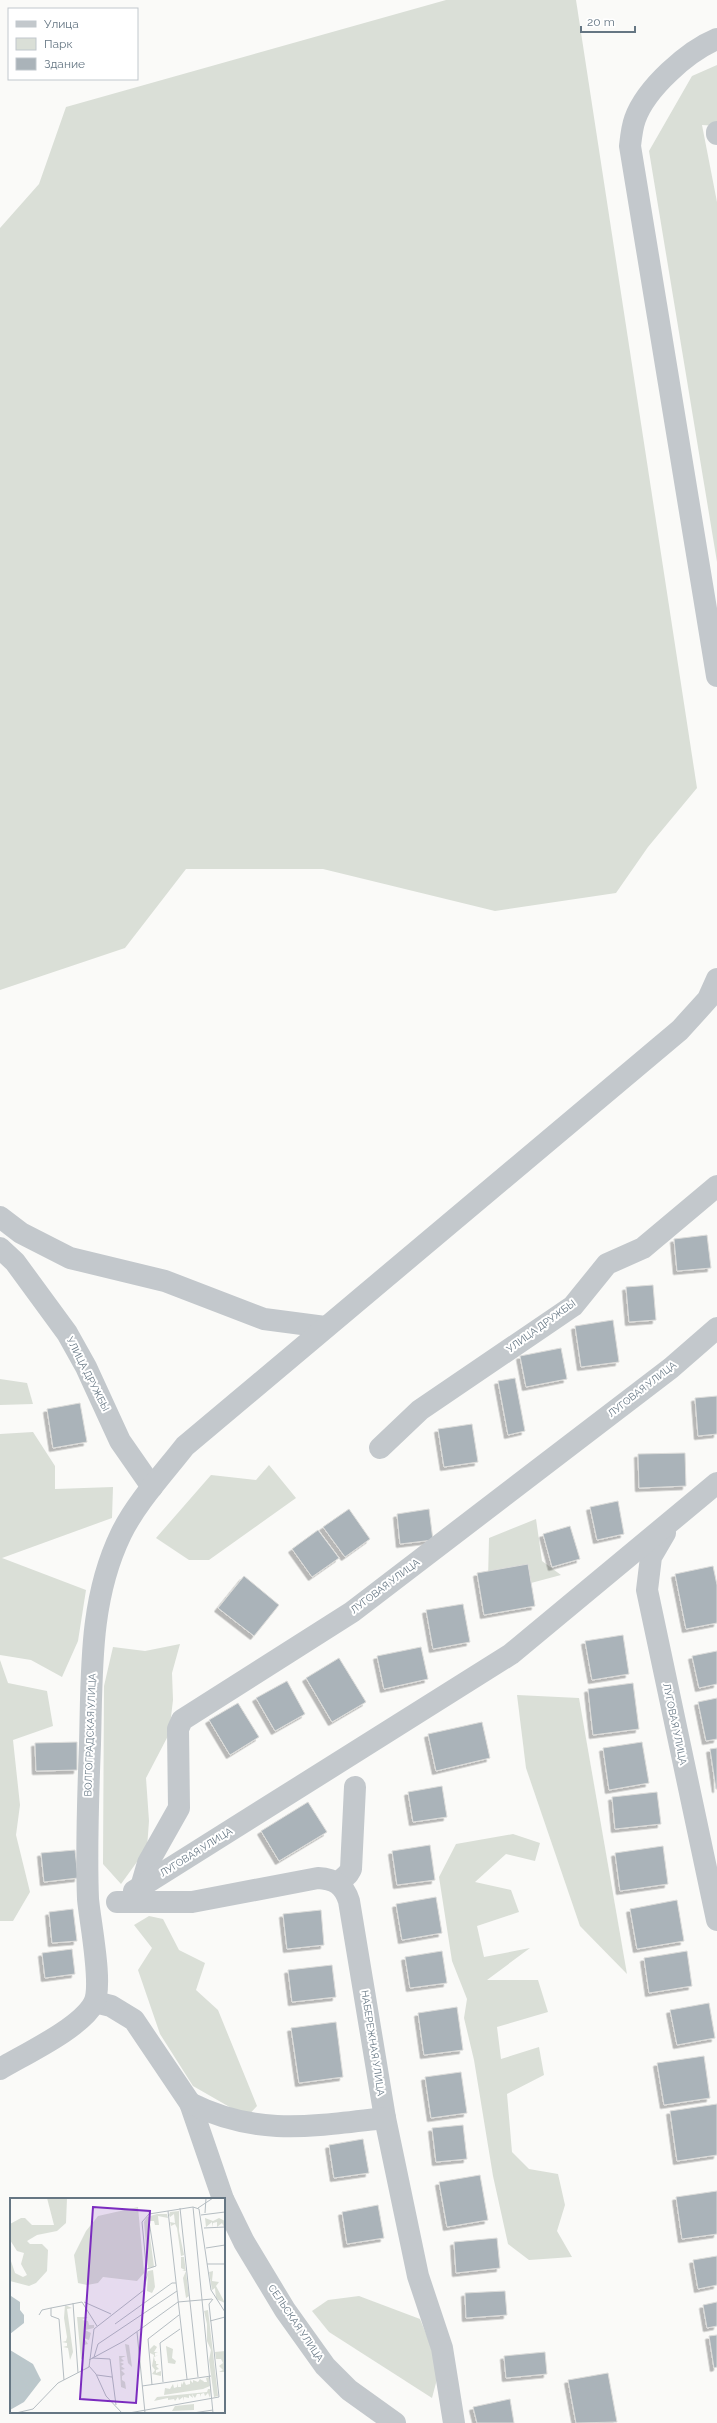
<svg xmlns="http://www.w3.org/2000/svg" width="717" height="2423" font-family="Raleway,sans-serif">
<style>
.green{fill:#dadfd7}
.building{fill:#aab3b9;stroke:#dcdcda;filter:url(#shadow)}
.lines{fill:none;stroke-linecap:round;stroke-linejoin:round}
.minor{stroke:#c3c8cc;stroke-width:22}
.labels{text-anchor:middle;dominant-baseline:central;stroke-width:4;stroke-linejoin:round;paint-order:stroke}
.street-label{font-size:10px;fill:#657683;stroke:#fff}
.inset-road{fill:none;stroke:#b5bdc2;stroke-width:1}
.view{fill:#7b2cbf;fill-opacity:0.15;stroke:#7b2cbf;stroke-width:2}
.inset-edge{fill:none;stroke:#657683;stroke-width:2}
</style>
<defs>
<filter id="shadow"><feDropShadow dx="-3.5" dy="3.5" stdDeviation="0" flood-color="#0004"/></filter>
</defs>
<rect width="100%" height="100%" fill="#fafaf8"/>
<g class="green">
<polygon points="446,0 576,0 697,788 648,847 616,893 495,911 323,869 186,869 125,948 0,990 0,228 39,184 66,107"/>
<polygon points="717,65 717,126 702,125 717,202 717,562 649,151 692,76"/>
<polygon points="0,1379 27,1383 33,1404 0,1405"/>
<polygon points="33,1432 55,1466 55,1489 113,1487 112,1518 2,1558 86,1590 78,1641 62,1677 31,1660 0,1655 0,1434"/>
<polygon points="269,1465 296,1498 209,1560 189,1560 156,1538 211,1475 256,1480"/>
<polygon points="536,1519 542,1561 561,1575 531,1583 528,1564 488,1579 489,1538"/>
<polygon points="180,1644 172,1673 173,1700 169,1734 146,1778 149,1821 147,1848 121,1884 103,1864 104,1686 113,1647 145,1651"/>
<polygon points="0,1660 8,1683 47,1691 53,1726 13,1740 20,1805 16,1835 30,1892 13,1921 0,1921"/>
<polygon points="517,1695 579,1698 627,1974 580,1926 526,1768"/>
<polygon points="513,1834 540,1843 535,1861 506,1854 475,1882 511,1890 519,1912 477,1926 484,1957 530,1948 487,1980 538,1980 548,2012 497,2027 501,2059 539,2047 544,2075 507,2094 512,2152 529,2169 558,2174 565,2205 557,2231 572,2257 529,2260 508,2244 493,2176 474,2060 464,2018 467,1999 452,1961 439,1877 456,1844"/>
<polygon points="149,1916 163,1919 179,1950 205,1963 196,1990 218,2010 257,2106 247,2117 193,2086 160,2034 138,1970 152,1948 134,1925"/>
<polygon points="359,2296 420,2319 440,2368 432,2398 329,2332 312,2311 328,2300"/>
</g>
<g class="building">
<polygon points="707,1235 711,1268 677,1271 674,1239"/>
<polygon points="653,1285 656,1320 629,1322 626,1287"/>
<polygon points="613,1320 619,1362 581,1367 575,1326"/>
<polygon points="561,1348 567,1379 526,1387 520,1356"/>
<polygon points="515,1378 525,1431 508,1435 498,1381"/>
<polygon points="717,1396 717,1434 698,1436 695,1398"/>
<polygon points="80,1403 87,1442 53,1448 47,1409"/>
<polygon points="472,1424 478,1462 444,1467 438,1429"/>
<polygon points="685,1453 686,1486 639,1488 638,1454"/>
<polygon points="618,1501 624,1534 597,1540 590,1507"/>
<polygon points="349,1509 370,1539 345,1557 323,1527"/>
<polygon points="429,1509 433,1540 400,1544 397,1514"/>
<polygon points="570,1526 580,1559 552,1567 543,1534"/>
<polygon points="318,1530 339,1558 312,1577 292,1549"/>
<polygon points="528,1564 535,1606 484,1615 477,1573"/>
<polygon points="713,1566 717,1585 717,1623 686,1629 675,1574"/>
<polygon points="244,1576 279,1605 254,1636 218,1608"/>
<polygon points="463,1604 470,1642 433,1649 426,1610"/>
<polygon points="623,1635 629,1674 592,1680 585,1641"/>
<polygon points="421,1647 428,1679 384,1689 377,1656"/>
<polygon points="717,1651 717,1684 699,1688 692,1656"/>
<polygon points="339,1658 366,1702 332,1722 306,1678"/>
<polygon points="287,1681 305,1714 275,1731 256,1698"/>
<polygon points="633,1683 639,1729 593,1735 588,1689"/>
<polygon points="717,1698 717,1739 706,1741 698,1702"/>
<polygon points="238,1703 259,1737 230,1755 209,1720"/>
<polygon points="482,1722 490,1758 436,1771 428,1734"/>
<polygon points="77,1742 77,1770 36,1771 35,1743"/>
<polygon points="642,1742 649,1783 609,1790 603,1748"/>
<polygon points="717,1748 717,1789 716,1789 710,1749"/>
<polygon points="442,1786 447,1817 413,1822 408,1792"/>
<polygon points="657,1792 661,1824 615,1829 612,1797"/>
<polygon points="308,1802 327,1832 279,1861 261,1831"/>
<polygon points="430,1845 435,1880 397,1885 392,1851"/>
<polygon points="663,1846 668,1884 620,1891 615,1853"/>
<polygon points="75,1850 78,1878 44,1882 41,1853"/>
<polygon points="436,1897 442,1933 402,1940 396,1904"/>
<polygon points="677,1900 684,1941 637,1949 630,1909"/>
<polygon points="73,1909 77,1941 52,1943 49,1912"/>
<polygon points="321,1910 324,1945 287,1949 283,1914"/>
<polygon points="72,1949 75,1974 45,1978 42,1953"/>
<polygon points="442,1951 447,1983 410,1988 405,1957"/>
<polygon points="687,1951 692,1986 649,1993 644,1958"/>
<polygon points="332,1965 336,1997 292,2002 288,1970"/>
<polygon points="709,2003 715,2038 677,2045 670,2010"/>
<polygon points="457,2007 463,2050 424,2055 418,2013"/>
<polygon points="336,2022 343,2077 299,2083 291,2028"/>
<polygon points="704,2056 710,2098 664,2105 657,2063"/>
<polygon points="461,2072 467,2113 431,2118 425,2077"/>
<polygon points="717,2104 717,2155 677,2161 670,2111"/>
<polygon points="463,2125 467,2159 436,2162 432,2128"/>
<polygon points="363,2139 369,2173 334,2178 329,2145"/>
<polygon points="480,2175 488,2220 447,2227 439,2182"/>
<polygon points="717,2191 717,2234 682,2239 676,2197"/>
<polygon points="378,2205 384,2238 347,2244 342,2212"/>
<polygon points="497,2238 500,2268 456,2273 454,2242"/>
<polygon points="717,2256 717,2285 698,2289 693,2260"/>
<polygon points="505,2291 507,2315 466,2318 465,2293"/>
<polygon points="717,2302 717,2326 707,2328 703,2305"/>
<polygon points="717,2335 717,2367 714,2368 709,2336"/>
<polygon points="545,2352 547,2374 506,2378 504,2356"/>
<polygon points="608,2373 617,2422 576,2423 568,2380"/>
<polygon points="510,2399 514,2423 477,2423 473,2407"/>
</g>
<g class="lines">
<g class="minor">
<path d="M717,39C688,51 646,88 635,119C632,127 631,137 630,146L717,676"/>
<polyline points="717,132 717,134"/>
<polyline points="0,1217 21,1233 70,1258 165,1281 264,1319 325,1327"/>
<polyline points="0,1248 15,1262 67,1333 86,1367 120,1441 152,1487"/>
<polyline points="380,1448 420,1410 573,1306 607,1264 643,1248 717,1186"/>
<polyline points="665,1533 651,1557 647,1590 717,1920"/>
<polyline points="338,1883 348,1874 351,1869 355,1787"/>
<polyline points="141,1887 148,1863 179,1808 178,1729 182,1720 352,1612 671,1368 717,1328"/>
<polyline points="134,1891 511,1654 717,1483"/>
<path d="M117,1902H192L318,1878C335,1879 344,1885 349,1901L385,2118L418,2276L442,2348L454,2423"/>
<polyline points="95,2002 111,2006 134,2020 190,2103 223,2199"/>
<path d="M0,2069C25,2054 81,2028 94,2003C103,1985 90,1922 88,1899C86,1847 88,1795 90,1744C92,1672 89,1600 121,1534C136,1503 164,1473 185,1446L680,1030L708,999L717,979"/>
<path d="M190,2103C258,2137 313,2126 385,2118"/>
<polyline points="224,2201 244,2242 285,2310 325,2366 349,2390 395,2423"/>
</g>
</g>
<g class="labels">
<g class="street-label">
<text transform="translate(541 1326) rotate(-36)">УЛИЦА ДРУЖБЫ</text>
<text transform="translate(88 1374) rotate(63)">УЛИЦА ДРУЖБЫ</text>
<text transform="translate(642 1389) rotate(-38)">ЛУГОВАЯ УЛИЦА</text>
<text transform="translate(385 1586) rotate(-37)">ЛУГОВАЯ УЛИЦА</text>
<text transform="translate(675 1724) rotate(78)">ЛУГОВАЯ УЛИЦА</text>
<text transform="translate(90 1735) rotate(-88)">ВОЛГОГРАДСКАЯ УЛИЦА</text>
<text transform="translate(196 1852) rotate(-32)">ЛУГОВАЯ УЛИЦА</text>
<text transform="translate(373 2043) rotate(81)">НАБЕРЕЖНАЯ УЛИЦА</text>
<text transform="translate(296 2323) rotate(56)">СЕЛЬСКАЯ УЛИЦА</text>
</g>
</g>
<g transform="translate(10 2198)">
<rect width="215" height="215" fill="#fafaf8"/>
<path d="M37,0H57L56,25L47,33L27,37L17,43L20,46H32L38,52L37,73L26,85L19,88L0,83V60L5,75L13,79L17,77L11,66L14,55L7,53L0,42V26L11,20H15L22,27H44ZM128,9L134,75L127,83L93,79L88,85L77,87L68,85L64,57L76,33L88,18ZM169,13V33L174,57L171,58L167,30L165,26L161,28L160,24L165,25L164,16L160,19L159,17L160,14ZM147,16H157L158,20L148,18L149,27H145L144,23H138L144,69L138,70L134,24L137,19ZM195,20L203,23L209,20L215,23L214,29L212,25L207,29V24L203,25L202,29V24L196,29ZM171,59H174L179,98L176,100L173,80L176,73H172L175,72L171,70ZM143,72L145,89L142,95L137,93L138,73ZM203,73L202,83L209,84L206,88L215,105L206,101L205,90L202,92L199,74ZM55,107L62,110L57,111L63,154L60,162L58,150L53,149L57,148V145L52,144L56,143L57,139L54,120ZM198,112L208,198L204,199L199,162L201,152L197,143V126L194,113ZM67,119H78L72,122L78,123L79,127H84V130L75,132L81,135L79,142L74,140L78,146L74,147L73,161H71ZM115,146L119,147L122,169L118,165ZM144,147L147,149L144,154H148L145,155V158L148,157L144,159L145,163H149H146V166H149L146,168L149,171L146,172V175L151,173V178L142,176L145,172L142,168L144,157L140,155V151ZM156,148L163,151L162,160L166,163L165,166L158,165ZM215,153V174H209L213,172L209,168L213,165L211,161H206L205,154ZM109,158H116L111,160L114,163L110,164L114,166L111,168L115,171L111,172L115,176L112,178V182L115,184L116,191L111,189ZM199,179L200,188L193,191L154,197L155,190L160,191L163,186L164,190L167,189V185L168,189H171V184L172,187L174,183L176,187L180,186V182L183,185V182L188,184L190,181L193,183L192,181L194,184H197L196,180ZM198,191H201L200,200L198,195L195,198L194,195L191,196L190,199V196H187L185,200L182,196L183,200L179,197V200L174,199L173,203V199L169,202L168,199L165,203L164,201L158,202V200L144,203L147,199L197,194ZM184,206V212L162,213L165,208Z" fill="#dadfd7"/>
<path d="M1,98L10,104V112L14,117V125L0,136ZM0,144V152L23,166L31,182L14,204L0,212Z" fill="#bbc7cb"/>
<path class="inset-road" d="M183,9L203,215M170,10L188,179M188,10L203,0M158,13L177,181M195,15L196,0M191,17L215,14M194,30L215,29M196,50L215,47M197,66H215M137,71L146,68L139,23M74,104L101,116M63,105L68,175M29,117L32,112L41,110M200,123L215,119M105,126L162,85H166M127,134L135,215M84,159L88,146L167,93M82,160L100,161L106,207M79,162L114,143L168,104L202,101M79,168L86,176L96,198L112,215M87,177L102,179M54,182L49,121L41,118V110L72,104L87,128M153,184L150,145L170,131M142,187L138,141L169,117M132,188L201,178M6,215L23,211L48,185L79,169L84,131L134,92L137,77L132,24L139,16L183,9L189,11L201,92L215,114M119,215L209,199L199,106L203,101M183,215L203,212"/>
<path class="view" d="M83,9L140,13L126,205L70,201Z"/>
<rect width="215" height="215" class="inset-edge"/>
</g>
<rect x="8" y="8" width="130" height="72" fill="#ffffff" stroke="#c1c8cd"/>
<rect x="16" y="21" width="20" height="6" fill="#c3c8cc" stroke="#c1c8cd"/>
<text x="44" y="28" font-size="12" fill="#657683">Улица</text>
<rect x="16" y="38" width="20" height="12" fill="#dadfd7" stroke="#c1c8cd"/>
<text x="44" y="48" font-size="12" fill="#657683">Парк</text>
<rect x="16" y="58" width="20" height="12" fill="#aab3b9" stroke="#c1c8cd"/>
<text x="44" y="68" font-size="12" fill="#657683">Здание</text>
<path d="M581 26v6h54v-6" fill="none" stroke="#657683" stroke-width="2"/>
<text x="587" y="26" font-size="12" fill="#657683" stroke="#ffffff" stroke-width="3" paint-order="stroke">20 m</text>
</svg>
